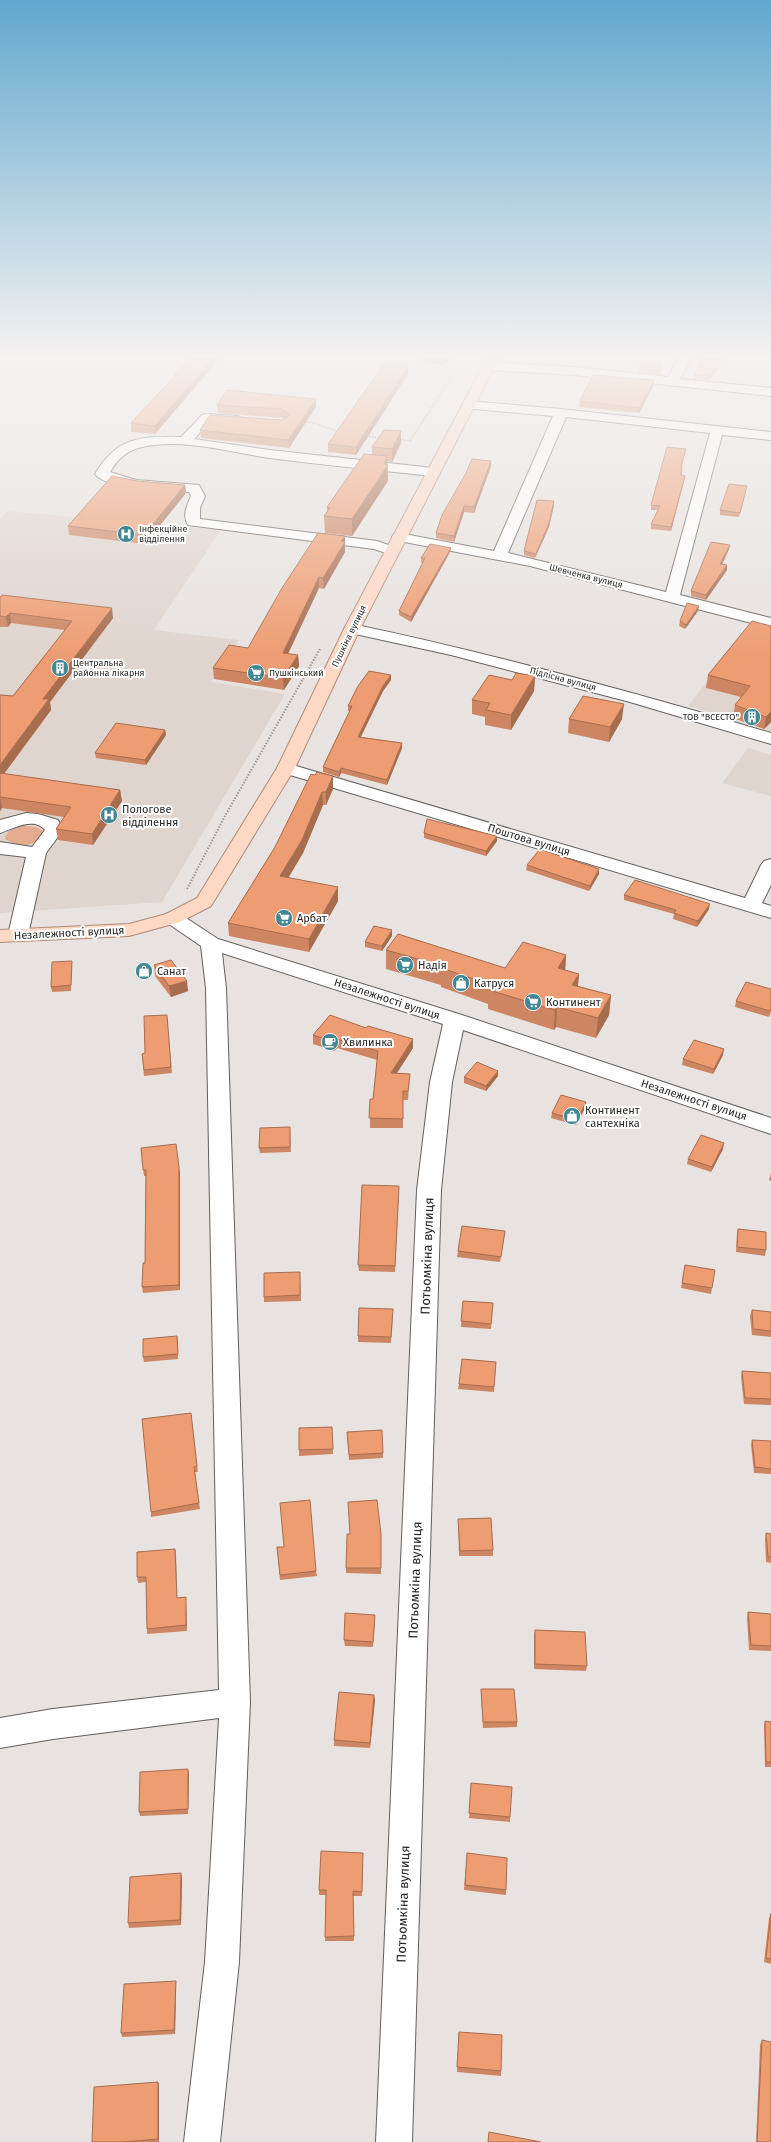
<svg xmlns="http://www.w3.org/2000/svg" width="771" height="2142" font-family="'Fira Sans',sans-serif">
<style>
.built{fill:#e0d4ce}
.green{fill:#e4ab8e}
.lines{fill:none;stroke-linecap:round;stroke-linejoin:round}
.minor-casing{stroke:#635f5c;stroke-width:2}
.major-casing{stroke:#b28a75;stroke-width:2}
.path-far1{stroke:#9c9896;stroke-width:1.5;stroke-dasharray:1.5 1.5;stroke-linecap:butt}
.path{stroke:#9c9896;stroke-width:2;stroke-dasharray:1.5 1.5;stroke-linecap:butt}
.minor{fill:#fff;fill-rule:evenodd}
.major{fill:#fdd8c5;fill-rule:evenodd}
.wall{fill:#cd8661}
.shaded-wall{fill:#a76d4f}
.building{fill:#ee9c71;stroke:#a76d4f}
.labels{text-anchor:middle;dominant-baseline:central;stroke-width:4;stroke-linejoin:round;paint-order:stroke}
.far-poi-label{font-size:9px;fill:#2a2827;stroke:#fff;text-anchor:start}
.far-street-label{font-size:9px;fill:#2a2827;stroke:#fff}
.poi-label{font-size:11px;fill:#2a2827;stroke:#fff;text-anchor:start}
.street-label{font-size:11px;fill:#2a2827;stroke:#fff}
.near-street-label{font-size:13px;fill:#2a2827;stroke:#fff}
</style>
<rect width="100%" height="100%" fill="#e8e3e0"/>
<g class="built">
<polygon points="7,511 221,530 154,630 239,640 211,682 285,694 162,902 0,913 0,519"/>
<polygon points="719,666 771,680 771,731 688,706"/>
<polygon points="748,748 771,755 771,796 722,783"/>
</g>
<path class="green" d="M21,826C31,826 41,826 46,835C32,846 21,849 5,839V837L9,831Z"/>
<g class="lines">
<defs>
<g id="minor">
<polygon points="679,358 691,358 680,379 771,388 771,396 574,375 488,370 482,366 488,362 574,367 668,377"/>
<path d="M468,401L561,409L771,432V440L722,435L680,595L771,618V628L530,566L394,540L392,537L394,534L399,533L494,551L553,416L463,408L462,405ZM566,417L710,433L666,592L508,553Z"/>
<path d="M207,414L238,416L245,420L238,424L210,422L194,439L270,450L433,468L440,472L433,476C378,470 324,465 269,458C229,452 183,438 142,447C127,450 117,460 110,472L136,480L199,485L205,496L200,508V519L377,541L397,548L399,551L397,554L392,555L374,549L188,525C182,516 187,505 191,496L189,492C170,491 106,490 95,474C117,437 140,436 181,437L202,415Z"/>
<path d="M352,624C494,654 633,692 771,733V744L630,702L451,655L346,632L344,629L346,626Z"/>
<polygon points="286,763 745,898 761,865 764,861 771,859 771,885 762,903 771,906 771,918 280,772 277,768 280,764"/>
<path d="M26,813L38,814L58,820L63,830L46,853L28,935L25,939L18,941L11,939L8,935L26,857L0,854V842L32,847L45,830C34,816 12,829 0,833V820Z"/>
<polygon points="173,912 180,914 218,939 462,1015 771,1118 771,1134 463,1030 452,1082 441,1190 412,2142 376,2142 417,1190 430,1082 443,1024 222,953 226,988 250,1702 239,1962 220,2142 184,2142 205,1962 219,1718 53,1739 0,1748 0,1718 53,1709 219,1690 206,988 201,946 166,922 163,918 166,914"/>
</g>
<polygon id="major" points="487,358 499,358 360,629 295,768 211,906 180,922 129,936 0,942 0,930 129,924 166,914 197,898 277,768 344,629"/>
</defs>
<use href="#minor" class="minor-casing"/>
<use href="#major" class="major-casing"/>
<g class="path-far1">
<polyline points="304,422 314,423 339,432"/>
<polyline points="366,436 381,438"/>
<polyline points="398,439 410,441 453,375"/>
</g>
<polyline class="path" points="187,889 225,816 320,649"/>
<use href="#minor" class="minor"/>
<use href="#major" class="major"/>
</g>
<g class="wall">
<polygon points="191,358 155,434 131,432 131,423 174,377 174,375"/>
<polygon points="421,358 450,358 444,365 421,363"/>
<polygon points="722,358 716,373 714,373 710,380 695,379 695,375"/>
<polygon points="662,365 662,369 659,375 639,372 639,368"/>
<polygon points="408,366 408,374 356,455 328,452 328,444"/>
<polygon points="654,380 654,385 639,413 579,407 580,401"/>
<polygon points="316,399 316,407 289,448 201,438 200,430 282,420 284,419 282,418 218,413 217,405"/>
<polygon points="401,431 401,443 392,462 387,461 388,481 352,536 325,533 324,516 327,511 327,507 372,455 372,447"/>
<polygon points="686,449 685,453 682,466 681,475 685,476 684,481 671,531 651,529 651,524 658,510 651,510 651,505"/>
<polygon points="491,461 491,466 474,513 464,512 454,542 436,538 436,533"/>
<polygon points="138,481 185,485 186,493 145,544 69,535 68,526"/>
<polygon points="746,491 739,517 720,515 720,510"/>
<polygon points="554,501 554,505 549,527 535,558 524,555 524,551"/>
<polygon points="345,536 345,552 324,589 319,588 288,654 298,655 299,666 284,690 214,679 213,668 248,648"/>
<polygon points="451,548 450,552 411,622 399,615 399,611 423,563 421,563 421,558"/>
<polygon points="729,549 722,564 727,565 727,570 706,600 691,596 691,591"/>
<polygon points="0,597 113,618 50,702 51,710 4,774 120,790 122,801 93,845 58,840 56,829 64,817 2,808 0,811 0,695 13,696 65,630 11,623 8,627 0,627"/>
<polygon points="698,611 685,629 679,626 680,621"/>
<polygon points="771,626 771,722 764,729 733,718 735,705 741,697 706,688 708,675"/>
<polygon points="535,676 534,691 511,730 485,725 485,717 472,714 472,700 512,680"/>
<polygon points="391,680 383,691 361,737 402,743 402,748 387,785 341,773 339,777 323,772 323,767 350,711 348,711 348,706"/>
<polygon points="569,719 622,719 609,742 568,733"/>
<polygon points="165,730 166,735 146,765 96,758 95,753"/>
<polygon points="311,774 333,789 326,805 323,805 303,853 288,878 338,901 309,952 229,936 228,923 275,847"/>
<polygon points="424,833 497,836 497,841 486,856 424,838"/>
<polygon points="527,865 599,874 589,891 526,870"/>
<polygon points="624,895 709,909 697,927 673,919 674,914 624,900"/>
<polygon points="392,936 382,951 365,947 365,942"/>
<polygon points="386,950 505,968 566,955 565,970 579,974 578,986 611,995 609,1015 596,1038 556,1027 554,1030 488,1009 488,1004 441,987 441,985 386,969"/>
<polygon points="154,965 188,991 171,997 155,976"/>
<polygon points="72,966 71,991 52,992 51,987"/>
<polygon points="746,982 771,1012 769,1017 735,1007 736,1001"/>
<polygon points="167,1015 172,1073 144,1076 142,1054 145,1053"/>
<polygon points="366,1028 413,1039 413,1048 397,1073 410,1074 408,1100 403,1100 403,1128 370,1128 370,1099 373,1099 377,1060 337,1048 334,1051 313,1044 313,1035"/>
<polygon points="723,1055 713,1074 682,1065 683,1059"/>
<polygon points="498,1076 486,1091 464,1083 464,1077"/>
<polygon points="585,1108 576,1125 551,1118 552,1113"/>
<polygon points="290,1127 291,1152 260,1153 259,1148"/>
<polygon points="141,1148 180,1173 180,1290 143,1293 142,1287 145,1263 146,1176 144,1176"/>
<polygon points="723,1149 711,1172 687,1164 688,1159"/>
<polygon points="771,1173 771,1181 769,1180"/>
<polygon points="399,1192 395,1272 359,1271 358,1265"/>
<polygon points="738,1229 766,1250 765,1256 736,1252 737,1234"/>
<polygon points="505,1231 500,1262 457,1257 458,1251"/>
<polygon points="685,1265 715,1270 711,1294 681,1288"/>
<polygon points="300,1272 301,1301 264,1302 264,1297"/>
<polygon points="463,1301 493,1303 491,1329 461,1327"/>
<polygon points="752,1310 771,1312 771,1337 752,1335 750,1316"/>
<polygon points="393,1314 391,1343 358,1342 358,1336"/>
<polygon points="178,1341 178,1359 144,1362 143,1357"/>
<polygon points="496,1362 494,1392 458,1389 459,1384"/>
<polygon points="742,1371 771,1373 771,1405 744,1404 741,1377"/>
<polygon points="191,1413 198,1472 195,1472 200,1509 151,1517 151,1512"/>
<polygon points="332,1427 333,1454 299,1456 299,1428"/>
<polygon points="347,1432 383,1453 383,1458 349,1460"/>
<polygon points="752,1440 771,1441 771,1474 754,1473 751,1445"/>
<polygon points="458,1519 493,1550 493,1556 459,1556"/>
<polygon points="766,1533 771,1534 771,1563 766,1562 765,1539"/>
<polygon points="350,1534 381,1534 381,1574 346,1573 346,1568"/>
<polygon points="277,1547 284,1547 316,1571 317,1576 280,1580"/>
<polygon points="175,1549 177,1598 186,1602 187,1631 147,1634 147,1629 146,1582 138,1583 137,1577"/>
<polygon points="748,1612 771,1614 771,1651 749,1650 747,1618"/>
<polygon points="375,1620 373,1647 345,1646 344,1640"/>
<polygon points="535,1630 587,1666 586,1671 534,1669 534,1635"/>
<polygon points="481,1689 517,1722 517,1727 483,1728 481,1694"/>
<polygon points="375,1700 370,1748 334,1746 334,1740"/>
<polygon points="765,1721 771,1722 771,1767 765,1767 764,1726"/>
<polygon points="189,1774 188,1814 140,1816 139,1812"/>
<polygon points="471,1783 510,1817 510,1822 469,1818"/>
<polygon points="363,1853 362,1896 353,1896 354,1941 325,1941 326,1895 319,1895 319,1890"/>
<polygon points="467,1853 506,1890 506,1895 464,1890"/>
<polygon points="182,1878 181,1925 129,1928 128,1923"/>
<polygon points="771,1913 771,1964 764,1962 769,1918"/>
<polygon points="176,1981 176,1986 175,2034 122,2037 121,2033"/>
<polygon points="459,2032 501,2071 501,2076 457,2072"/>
<polygon points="762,2040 771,2142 756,2142 760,2045"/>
<polygon points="158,2082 159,2086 159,2142 92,2142"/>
</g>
<g class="shaded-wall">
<polygon points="213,358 220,358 155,434 155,426"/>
<polygon points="444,358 450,358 444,365"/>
<polygon points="721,358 722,358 716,373 717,369"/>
<polygon points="662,365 662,369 659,375 659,370"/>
<polygon points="408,366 408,374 356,455 356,447"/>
<polygon points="714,369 714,373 710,380 711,376"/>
<polygon points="654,380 654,385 639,413 639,408"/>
<polygon points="316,399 316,407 289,448 288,440"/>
<polygon points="401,431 401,443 392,462 392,449"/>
<polygon points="387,456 388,481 352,536 352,519 384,464"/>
<polygon points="491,461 491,466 474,513 474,507"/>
<polygon points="685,476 684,481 671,531 671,527"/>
<polygon points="185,485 186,493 145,544 144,535"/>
<polygon points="554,501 554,505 549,527 535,558 536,554"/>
<polygon points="464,506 464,512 454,542 454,536"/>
<polygon points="345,536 345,552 324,589 323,578 341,541"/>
<polygon points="730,545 729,549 720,569 720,564"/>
<polygon points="451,548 450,552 411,622 411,617"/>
<polygon points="727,565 727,570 706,600 706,595"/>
<polygon points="319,577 319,588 283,664 283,653"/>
<polygon points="699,606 698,611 685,629 686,625"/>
<polygon points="112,608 113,618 50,702 51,710 0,779 0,765 43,699"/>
<polygon points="10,613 11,623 8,627 6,617"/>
<polygon points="298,655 299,666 284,690 283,678"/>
<polygon points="391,675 391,680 383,691 358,742 358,737 383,686"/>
<polygon points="535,676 534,691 511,730 511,715"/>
<polygon points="624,704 622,719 609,742 610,727"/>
<polygon points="771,712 771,722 764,729 766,717"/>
<polygon points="165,730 166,735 146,765 145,760"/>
<polygon points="402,743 402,748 387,785 387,780"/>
<polygon points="341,768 341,773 339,777 339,772"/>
<polygon points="333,776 333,789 326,805 326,792"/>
<polygon points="120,790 122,801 93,845 92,834"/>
<polygon points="322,792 323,805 303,853 281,890 280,876"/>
<polygon points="0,797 2,808 0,811"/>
<polygon points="497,836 497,841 486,856 486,851"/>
<polygon points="599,869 599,874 589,891 590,886"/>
<polygon points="338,887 338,901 309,952 309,939"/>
<polygon points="710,904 709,909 697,927 698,921"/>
<polygon points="392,930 392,936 382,951 382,946"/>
<polygon points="566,955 565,975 558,968"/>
<polygon points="579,974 577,994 572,985"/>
<polygon points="187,981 188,991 171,997 169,986"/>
<polygon points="611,995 609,1015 596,1038 598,1018"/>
<polygon points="557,1007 556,1027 554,1030 555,1010"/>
<polygon points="337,1039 337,1048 334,1051 334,1042"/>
<polygon points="413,1039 413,1048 391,1082 391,1073"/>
<polygon points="724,1049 723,1055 713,1074 714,1069"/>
<polygon points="498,1071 498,1076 486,1091 486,1086"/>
<polygon points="586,1102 585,1108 576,1125 577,1120"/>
<polygon points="724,1143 723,1149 711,1172 712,1167"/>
<polygon points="179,1167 180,1173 180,1290 179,1285"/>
<polygon points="177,1336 178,1341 178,1359 178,1354"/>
<polygon points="175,1549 176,1554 177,1603 177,1598"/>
<polygon points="186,1597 186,1602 187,1631 186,1625"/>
<polygon points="374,1695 375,1700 370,1748 370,1743"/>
<polygon points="188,1769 189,1774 188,1814"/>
<polygon points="181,1873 182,1878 181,1925 180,1920"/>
<polygon points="176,1981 176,1986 175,2034 174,2030"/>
<polygon points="158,2082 159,2086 159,2142 158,2139"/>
</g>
<g class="building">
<polygon points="191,358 213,358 155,426 131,423 176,375 174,375"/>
<polygon points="702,358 721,358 717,369 714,369 711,376 695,375"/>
<polygon points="643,362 662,365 659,370 639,368"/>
<polygon points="384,364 408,366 356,447 328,444"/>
<polygon points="593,375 654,380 639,408 580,401"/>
<polygon points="227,390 316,399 288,440 200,430 210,415 282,420 290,415 282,409 217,405"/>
<polygon points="384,430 401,431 392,449 372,447"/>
<polygon points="667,447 686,449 681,466 682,466 681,475 685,476 671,527 651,524 660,506 651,505"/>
<polygon points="364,454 387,456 384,464 388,465 352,519 324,516 330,508 327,507"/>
<polygon points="472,459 491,461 474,507 464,506 454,536 436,533 442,515 466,473"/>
<polygon points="112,476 138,481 185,485 144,535 68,526"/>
<polygon points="729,484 747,486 740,513 720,510"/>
<polygon points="537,500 554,501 549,523 536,554 524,551"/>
<polygon points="318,533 345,536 341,541 345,542 323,578 319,577 283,653 298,655 283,678 213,668 229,645 248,648 282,588"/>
<polygon points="711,542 730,545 720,564 727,565 706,595 691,591"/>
<polygon points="430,544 451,548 411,617 399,611 425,558 421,558"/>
<polygon points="2,595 112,608 43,699 49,699 0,765 0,695 13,696 72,621 10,613 6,617 0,616 0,597"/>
<polygon points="687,603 699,606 686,625 680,621"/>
<polygon points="752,621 771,626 771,712 766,717 735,705 750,686 708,675"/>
<polygon points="369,671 391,675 383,686 358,737 402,743 387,780 341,768 339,772 323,767 352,706 348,706 358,686"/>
<polygon points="516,673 535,676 511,715 486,710 490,703 472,700 489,675 512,680"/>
<polygon points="583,696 624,704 610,727 569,719"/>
<polygon points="116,723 165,730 145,760 95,753"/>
<polygon points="317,772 333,776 326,792 322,792 302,840 280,876 338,887 309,939 228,923 275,847 311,774 315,775"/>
<polygon points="0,773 120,790 92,834 56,829 71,807 0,797"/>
<polygon points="427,819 497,836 486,851 424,833"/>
<polygon points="540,849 599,869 590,886 527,865"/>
<polygon points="635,880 710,904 698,921 674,913 676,910 624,895"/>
<polygon points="374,926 392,930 382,946 365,942"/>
<polygon points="398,934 505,968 523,942 566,955 558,968 579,974 572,985 611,995 598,1018 557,1007 555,1010 489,990 492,985 441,968 443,966 386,950"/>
<polygon points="171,960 187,981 169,986 154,965"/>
<polygon points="72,961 71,985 51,987 52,962"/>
<polygon points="746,982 771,989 771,1009 770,1011 736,1001"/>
<polygon points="167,1015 171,1067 144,1070 142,1054 145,1053 144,1016"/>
<polygon points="330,1015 366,1028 368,1026 413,1039 391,1073 410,1074 408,1091 403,1091 403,1119 369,1118 370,1099 373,1099 378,1051 337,1039 334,1042 313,1035"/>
<polygon points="694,1040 724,1049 714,1069 683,1059"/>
<polygon points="477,1062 498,1071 486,1086 464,1077"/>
<polygon points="561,1095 586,1102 577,1120 552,1113"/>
<polygon points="290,1127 290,1147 259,1148 260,1128"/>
<polygon points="701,1135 724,1143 712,1167 688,1159"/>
<polygon points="176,1144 179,1167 179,1285 142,1287 143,1263 145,1263 146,1170 143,1170 141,1148"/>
<polygon points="362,1185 399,1186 395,1266 358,1265"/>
<polygon points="462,1226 505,1231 501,1257 458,1251"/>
<polygon points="738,1229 766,1232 766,1250 737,1247"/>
<polygon points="685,1265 715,1270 712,1288 682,1283"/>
<polygon points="300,1272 300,1295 264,1297 264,1273"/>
<polygon points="463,1301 493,1303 491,1324 461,1321"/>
<polygon points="359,1308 393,1309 391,1337 358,1336"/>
<polygon points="752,1310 771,1312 771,1331 753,1329"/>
<polygon points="177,1336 178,1354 143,1357 143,1339"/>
<polygon points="462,1359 496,1362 494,1387 459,1384"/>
<polygon points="742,1371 771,1373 771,1399 745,1398"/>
<polygon points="191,1413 197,1466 194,1467 199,1503 151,1512 142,1419"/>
<polygon points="332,1427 333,1449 299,1450 299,1428"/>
<polygon points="382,1430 383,1453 349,1455 347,1432"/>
<polygon points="752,1440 771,1441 771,1469 755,1467"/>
<polygon points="310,1500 316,1571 280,1575 277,1547 284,1547 280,1503"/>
<polygon points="377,1500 381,1534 381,1568 346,1568 347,1534 350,1534 348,1502"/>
<polygon points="491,1518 493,1550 460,1551 458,1519"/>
<polygon points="766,1533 771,1534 771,1557 768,1557"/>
<polygon points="175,1549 177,1598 186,1597 186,1625 147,1629 146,1577 137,1577 137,1552"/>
<polygon points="748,1612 771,1614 771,1646 751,1645"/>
<polygon points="345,1613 375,1615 373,1642 344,1640"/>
<polygon points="535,1630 585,1632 587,1666 535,1664"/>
<polygon points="481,1689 514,1689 517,1722 483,1722"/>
<polygon points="339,1692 374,1695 370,1743 334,1740"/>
<polygon points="765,1721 771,1722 771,1762 766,1762"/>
<polygon points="188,1769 188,1809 139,1812 140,1772"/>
<polygon points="471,1783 512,1787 510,1817 469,1813"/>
<polygon points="321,1851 363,1853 362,1892 353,1891 354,1936 325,1937 326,1890 319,1890"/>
<polygon points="467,1853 507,1858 506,1890 465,1885"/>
<polygon points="181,1873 180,1920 128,1923 130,1877"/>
<polygon points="771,1913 771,1959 766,1958"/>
<polygon points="176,1981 174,2030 121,2033 124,1984"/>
<polygon points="459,2032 502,2035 501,2071 457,2067"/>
<polygon points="762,2040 771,2042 771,2142 757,2142"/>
<polygon points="158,2082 158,2139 123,2142 92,2142 94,2087"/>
<polygon points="489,2132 541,2142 488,2142"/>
</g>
<linearGradient id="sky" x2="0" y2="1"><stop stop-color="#61a8ce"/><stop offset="0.54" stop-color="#f5f2f1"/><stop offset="1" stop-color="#f5f2f1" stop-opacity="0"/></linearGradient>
<rect width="771" height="658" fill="url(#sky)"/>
<defs>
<symbol id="hospital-disc" viewBox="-11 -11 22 22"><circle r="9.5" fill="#428794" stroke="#fff"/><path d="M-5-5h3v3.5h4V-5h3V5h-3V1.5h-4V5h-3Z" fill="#fff"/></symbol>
<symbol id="building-disc" viewBox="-11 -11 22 22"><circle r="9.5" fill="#428794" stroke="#fff"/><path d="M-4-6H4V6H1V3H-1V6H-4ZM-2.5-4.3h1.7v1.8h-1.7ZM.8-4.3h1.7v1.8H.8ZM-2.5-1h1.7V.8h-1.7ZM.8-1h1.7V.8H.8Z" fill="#fff"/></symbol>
<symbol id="supermarket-disc" viewBox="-11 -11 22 22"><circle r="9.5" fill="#428794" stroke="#fff"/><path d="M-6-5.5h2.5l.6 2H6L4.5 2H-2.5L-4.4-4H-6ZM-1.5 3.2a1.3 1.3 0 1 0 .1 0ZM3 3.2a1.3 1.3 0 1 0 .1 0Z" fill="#fff"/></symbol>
<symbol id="shop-disc" viewBox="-11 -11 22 22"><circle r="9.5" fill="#428794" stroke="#fff"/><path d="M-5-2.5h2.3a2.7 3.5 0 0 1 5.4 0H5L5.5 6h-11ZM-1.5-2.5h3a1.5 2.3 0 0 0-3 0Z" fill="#fff"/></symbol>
<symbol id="cafe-disc" viewBox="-11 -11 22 22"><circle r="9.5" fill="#428794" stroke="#fff"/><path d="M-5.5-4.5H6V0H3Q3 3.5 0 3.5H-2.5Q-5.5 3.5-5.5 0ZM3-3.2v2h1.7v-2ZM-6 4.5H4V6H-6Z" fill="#fff"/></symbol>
</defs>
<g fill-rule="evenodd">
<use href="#hospital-disc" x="116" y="524" width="20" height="20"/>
<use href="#building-disc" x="50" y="658" width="20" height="20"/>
<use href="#supermarket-disc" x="246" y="663" width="20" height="20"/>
<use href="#building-disc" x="742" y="707" width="20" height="20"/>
<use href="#hospital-disc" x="99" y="805" width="20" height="20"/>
<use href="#supermarket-disc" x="274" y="908" width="20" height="20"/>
<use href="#supermarket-disc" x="395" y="955" width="20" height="20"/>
<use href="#shop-disc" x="134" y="961" width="20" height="20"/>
<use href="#shop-disc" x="451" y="973" width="20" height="20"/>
<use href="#supermarket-disc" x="523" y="992" width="20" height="20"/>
<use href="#cafe-disc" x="320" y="1032" width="20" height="20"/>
<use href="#shop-disc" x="562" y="1106" width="20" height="20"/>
</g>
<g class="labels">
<g class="far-poi-label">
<text x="139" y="529">Інфекційне<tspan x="139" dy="10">відділення</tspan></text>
<text x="73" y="663">Центральна<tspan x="73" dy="10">районна лікарня</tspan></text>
<text x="269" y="673">Пушкінський</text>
<text x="739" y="717" text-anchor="end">ТОВ "ВСЕСТО"</text>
</g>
<g class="far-street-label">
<text transform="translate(586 576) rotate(14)">Шевченка вулиця</text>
<text transform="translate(349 636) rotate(-64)">Пушкіна вулиця</text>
<text transform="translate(563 679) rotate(15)">Підлісна вулиця</text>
</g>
<g class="poi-label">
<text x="122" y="809">Пологове<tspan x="122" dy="13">відділення</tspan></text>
<text x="297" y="918">Арбат</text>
<text x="418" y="965">Надiя</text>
<text x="157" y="971">Санат</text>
<text x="474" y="983">Катруся</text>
<text x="546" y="1002">Континент</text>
<text x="343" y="1042">Хвилинка</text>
<text x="585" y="1110">Континент<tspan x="585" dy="13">сантехніка</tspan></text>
</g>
<g class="street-label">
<text transform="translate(529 840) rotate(17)">Поштова вулиця</text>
<text transform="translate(69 933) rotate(-3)">Незалежності вулиця</text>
<text transform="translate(387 999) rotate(18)">Незалежності вулиця</text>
<text transform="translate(694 1100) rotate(18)">Незалежності вулиця</text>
</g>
<g class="near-street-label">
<text transform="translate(427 1256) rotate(-88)">Потьомкіна вулиця</text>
<text transform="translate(415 1580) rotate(-88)">Потьомкіна вулиця</text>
<text transform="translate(403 1904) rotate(-88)">Потьомкіна вулиця</text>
</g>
</g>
</svg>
